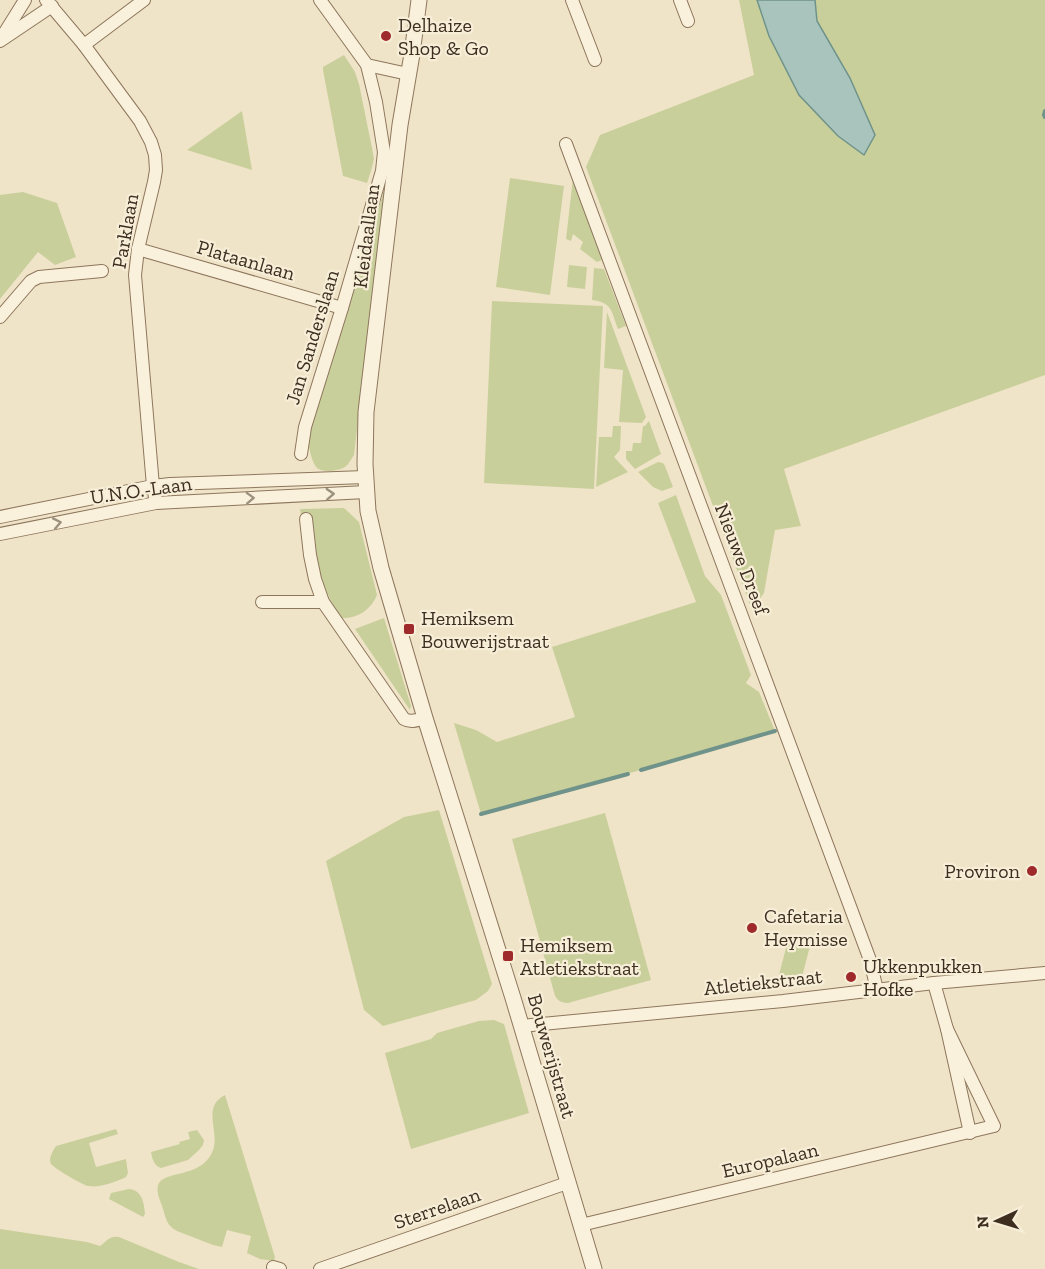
<svg xmlns="http://www.w3.org/2000/svg" width="1045" height="1269" font-family="'Zilla Slab',serif">
<style>
.green{fill:#c9cf9b}
.water{fill:#a9c4bc;stroke:#6f938a;stroke-width:1.5}
.lines{fill:none;stroke-linecap:round;stroke-linejoin:round}
.stream{stroke:#6f938a;stroke-width:4}
.minor-casing{stroke:#8d765c;stroke-width:14}
.tertiary-casing{stroke:#8d765c;stroke-width:17}
.minor{stroke:#faf1dc;stroke-width:12}
.tertiary{stroke:#faf1dc;stroke-width:15}
.oneway{stroke:#9c907e}
.poi-dot{fill:#9e2a2b;stroke:#f7eed8;stroke-width:2}
.labels{text-anchor:middle;dominant-baseline:central;stroke-width:4.5;stroke-linejoin:round;paint-order:stroke}
.poi-label{font-size:20px;fill:#3d2e20;stroke:#f7eed8;text-anchor:start}
.street-label{font-size:20px;fill:#3d2e20;stroke:#f7eed8}
</style>
<rect width="100%" height="100%" fill="#f0e4c8"/>
<g class="green">
<polygon points="739,0 757,0 769,36 875,135 850,78 817,21 815,0 1045,0 1045,375 784,469 801,526 775,530 764,593 752,610 586,167 600,135 754,75"/>
<polygon points="344,55 355,72 359,84 372,148 374,159 371,171 367,183 343,176 323,70 323,67"/>
<polygon points="242,111 252,170 187,150"/>
<path d="M391,149L354,455C351,459 349,464 345,467C339,471 322,473 317,468C311,462 308,444 308,435L384,191Z"/>
<polygon points="510,178 564,186 550,295 496,287"/>
<polygon points="573,178 606,263 603,264 602,260 597,262 580,249 583,242 573,234 571,241 566,239"/>
<polygon points="23,192 57,203 76,257 55,265 38,252 0,299 0,195"/>
<polygon points="569,265 587,267 585,289 567,287"/>
<path d="M594,268L604,269L626,326L618,329C611,311 613,303 592,300Z"/>
<polygon points="492,301 603,306 594,489 484,483"/>
<polygon points="607,312 646,417 642,423 619,422 623,370 604,368"/>
<polygon points="649,421 661,454 635,469 626,459 626,451 632,451 633,443 641,443 643,426 645,426"/>
<polygon points="613,426 621,426 620,450 614,457 628,472 596,487 599,437 612,437"/>
<polygon points="658,462 663,463 665,466 673,487 662,491 653,487 638,472"/>
<polygon points="676,495 705,576 721,595 751,675 746,683 759,692 775,731 641,770 481,814 454,723 476,730 497,742 575,717 552,647 696,602 658,503"/>
<path d="M344,508L359,522L377,595C371,610 357,619 341,618C319,586 315,552 307,515H301L300,509Z"/>
<polygon points="384,618 411,706 410,710 355,629"/>
<polygon points="439,810 492,984 488,991 476,1000 383,1026 364,1010 326,861 404,817"/>
<path d="M605,813L651,980L568,1003C562,1003 558,1001 555,996L512,839Z"/>
<polygon points="788,940 810,946 801,981 779,975"/>
<polygon points="494,1020 504,1024 529,1113 411,1149 385,1053 431,1039 437,1033 479,1021"/>
<path d="M225,1095L275,1257L274,1261L260,1259L247,1253L251,1236L227,1230L222,1247L213,1245L177,1231C167,1226 166,1219 163,1209C161,1202 156,1193 158,1186C162,1169 202,1180 213,1150C220,1131 201,1107 225,1095Z"/>
<path d="M116,1129L118,1134L89,1143L96,1167L126,1159L128,1173L126,1177C116,1182 100,1188 88,1186C83,1185 55,1169 51,1164C48,1158 53,1151 56,1146Z"/>
<path d="M197,1130L204,1140L203,1145L199,1150L188,1160L161,1168C154,1166 152,1158 151,1152L180,1144L179,1142L190,1139L188,1132Z"/>
<path d="M129,1189C142,1190 144,1203 145,1214L143,1217L109,1199L111,1193Z"/>
<path d="M0,1229L87,1242L100,1246C108,1241 108,1236 119,1237L179,1262L199,1269H0Z"/>
</g>
<polygon class="water" points="757,0 815,0 817,21 850,78 875,135 864,155 838,136 799,95 769,36"/>
<g class="lines">
<g class="stream">
<polyline points="1045,111 1044,115 1045,117"/>
<polyline points="641,770 775,731"/>
<polyline points="481,814 628,774"/>
</g>
<defs>
<g id="minor">
<polyline points="46,0 84,45 140,121 151,142 155,155 156,170 154,182 138,249 135,275 153,486 156,503"/>
<polyline points="572,0 595,60"/>
<polyline points="680,0 688,21"/>
<polyline points="2,37 25,0"/>
<polyline points="0,41 52,6"/>
<polyline points="84,45 144,0"/>
<polyline points="367,65 408,74"/>
<polyline points="566,144 870,960 877,990"/>
<polyline points="138,249 342,308"/>
<polyline points="0,317 31,281 39,277 102,271"/>
<polyline points="301,454 305,427 342,308 382,171 384,152 376,102 367,65 320,0"/>
<polyline points="0,517 153,486 170,484 365,477"/>
<path d="M306,519L310,555L315,579L323,602L404,719C411,723 418,720 425,718"/>
<polyline points="0,534 156,503 366,492"/>
<polyline points="262,602 323,602"/>
<polyline points="934,983 947,1029 970,1133"/>
<polyline points="521,1026 783,1001 934,983 1045,973"/>
<polyline points="581,1225 994,1126 947,1029"/>
<polyline points="273,1267 280,1269"/>
<polyline points="320,1269 567,1183"/>
</g>
<polyline id="tertiary" points="419,0 412,54 400,125 366,412 365,464 368,511 381,568 425,718 513,998 594,1269"/>
</defs>
<use href="#minor" class="minor-casing"/>
<use href="#tertiary" class="tertiary-casing"/>
<use href="#minor" class="minor"/>
<use href="#tertiary" class="tertiary"/>
</g>
<defs><path id="oneway-chevron" d="M-2-3.5L2.5 0L-2 3.5" fill="none" stroke-width="1.6" stroke-linecap="round" stroke-linejoin="round" transform="scale(1.5)"/></defs>
<g class="oneway">
<use href="#oneway-chevron" transform="translate(330 494) rotate(-3)"/>
<use href="#oneway-chevron" transform="translate(250 498) rotate(-2)"/>
<use href="#oneway-chevron" transform="translate(57 523) rotate(-11)"/>
</g>
<g class="poi-dot">
<circle cx="386" cy="36" r="6"/>
<rect x="403" y="623" width="12" height="12" rx="3"/>
<circle cx="1032" cy="871" r="6"/>
<circle cx="752" cy="928" r="6"/>
<rect x="502" y="950" width="12" height="12" rx="3"/>
<circle cx="851" cy="977" r="6"/>
</g>
<g class="labels">
<g class="poi-label">
<text x="398" y="25">Delhaize<tspan x="398" dy="23">Shop &amp; Go</tspan></text>
<text x="421" y="618">Hemiksem<tspan x="421" dy="23">Bouwerijstraat</tspan></text>
<text x="1020" y="871" text-anchor="end">Proviron</text>
<text x="764" y="916">Cafetaria<tspan x="764" dy="23">Heymisse</tspan></text>
<text x="520" y="945">Hemiksem<tspan x="520" dy="23">Atletiekstraat</tspan></text>
<text x="863" y="966">Ukkenpukken<tspan x="863" dy="23">Hofke</tspan></text>
</g>
<g class="street-label">
<text transform="translate(125 231) rotate(-80)">Parklaan</text>
<text transform="translate(366 236) rotate(-83)">Kleidaallaan</text>
<text transform="translate(246 260) rotate(16)">Plataanlaan</text>
<text transform="translate(312 337) rotate(-73)">Jan Sanderslaan</text>
<text transform="translate(141 490) rotate(-8)">U.N.O.-Laan</text>
<text transform="translate(742 559) rotate(69)">Nieuwe Dreef</text>
<text transform="translate(763 982) rotate(-6)">Atletiekstraat</text>
<text transform="translate(552 1056) rotate(74)">Bouwerijstraat</text>
<text transform="translate(770 1160) rotate(-13)">Europalaan</text>
<text transform="translate(437 1208) rotate(-19)">Sterrelaan</text>
</g>
</g>
<g transform="translate(997 1221) rotate(266)" stroke="#f7eed8" stroke-width="4.5" paint-order="stroke">
<path d="M0-4.5L10 22L0 15L-10 22Z" fill="#3d2e20"/>
<text y="-9" font-size="16" font-weight="bold" text-anchor="middle" fill="#3d2e20">N</text>
</g>
</svg>
